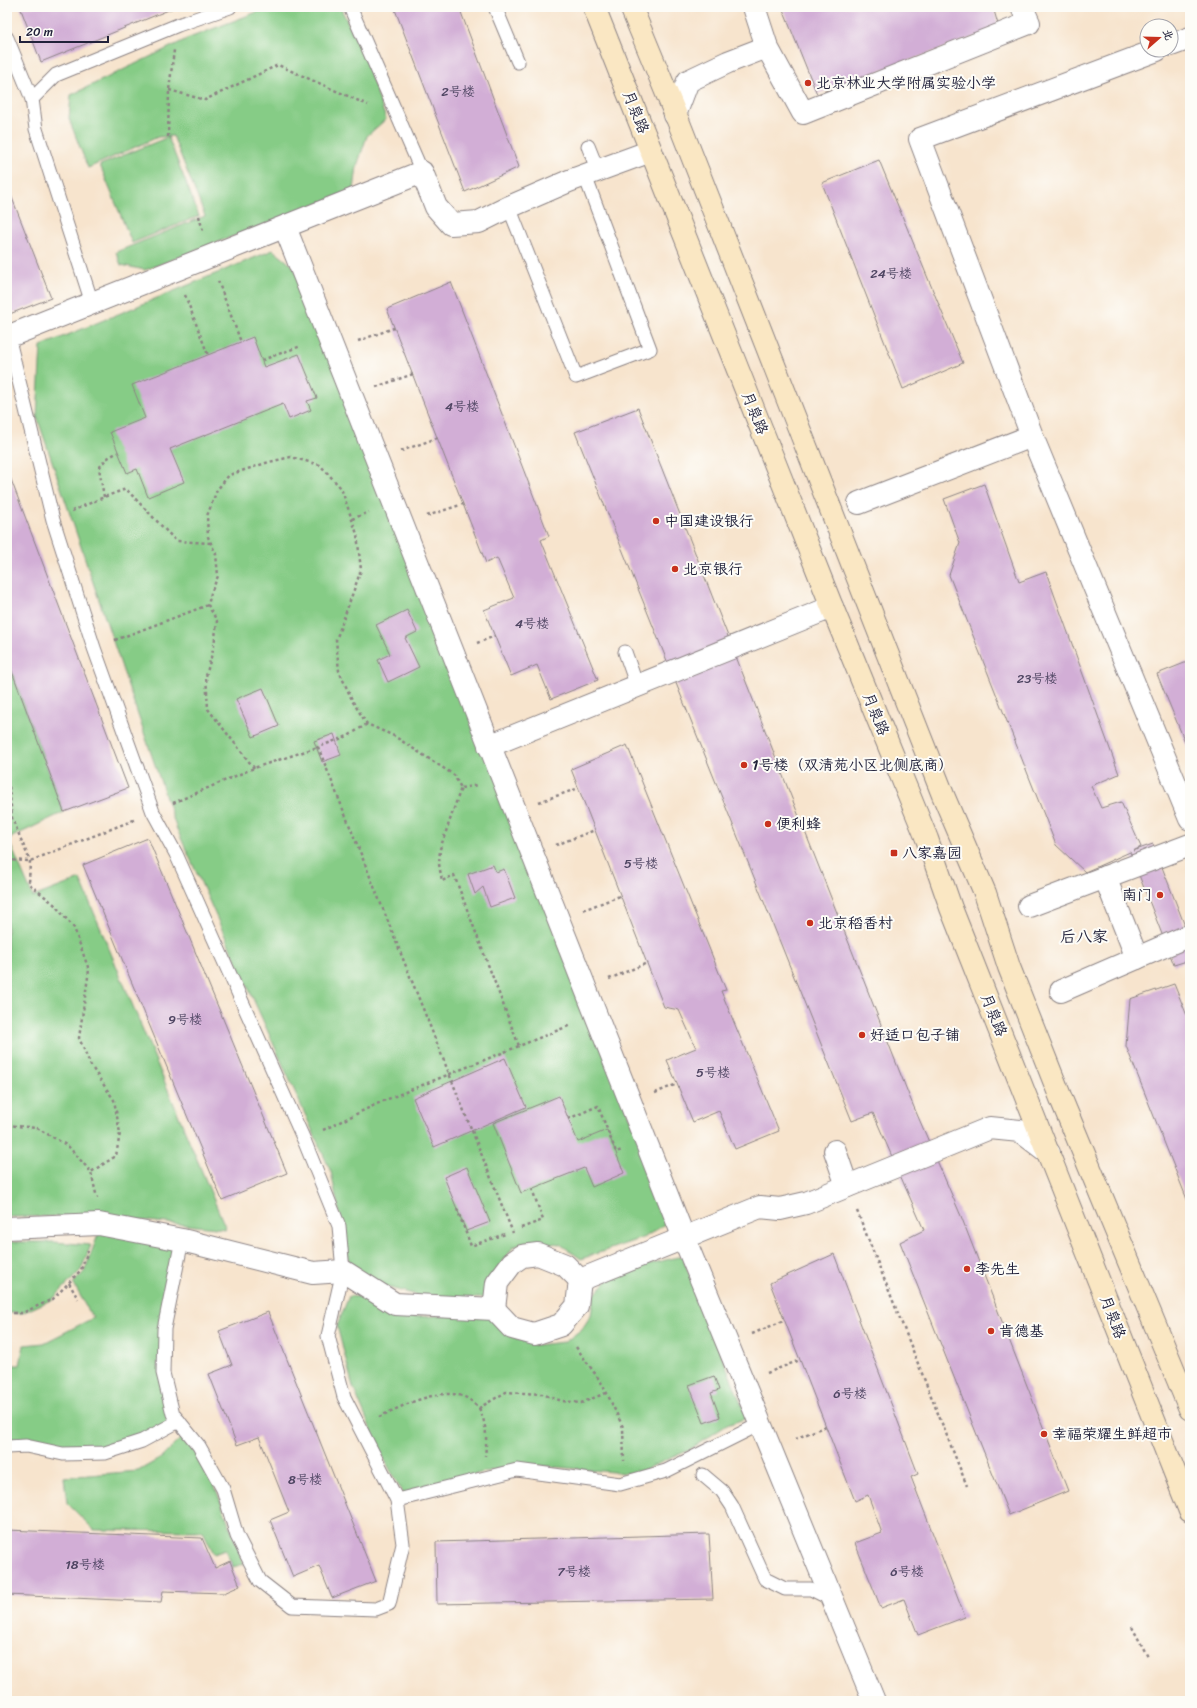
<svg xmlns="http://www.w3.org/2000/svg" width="1197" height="1708" font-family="Sriracha,'LXGW WenKai TC',sans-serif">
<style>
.green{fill:#86cc86;stroke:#547760}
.building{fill:#d2aed6}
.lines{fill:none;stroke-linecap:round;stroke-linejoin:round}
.lane-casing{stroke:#8c8384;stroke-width:15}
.street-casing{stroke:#8c8384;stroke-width:24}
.secondary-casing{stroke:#8c8384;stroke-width:24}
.path{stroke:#8c8384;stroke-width:2.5;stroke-dasharray:3 3;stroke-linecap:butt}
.lane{stroke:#fff;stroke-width:13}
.street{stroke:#fff;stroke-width:22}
.secondary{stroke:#fae7c3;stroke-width:22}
.poi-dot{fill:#c8321e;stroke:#fdfcf7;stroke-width:1.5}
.labels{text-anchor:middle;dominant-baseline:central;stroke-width:4;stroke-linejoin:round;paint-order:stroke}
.number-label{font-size:13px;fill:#4e4562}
.poi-label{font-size:15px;fill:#22223b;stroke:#fdfcf7;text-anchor:start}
.street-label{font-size:15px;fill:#22223b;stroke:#fdfcf7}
.neighbourhood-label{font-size:16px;fill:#22223b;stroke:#fdfcf7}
</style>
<rect width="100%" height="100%" fill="#fdfcf7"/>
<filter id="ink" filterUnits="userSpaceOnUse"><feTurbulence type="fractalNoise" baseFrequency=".025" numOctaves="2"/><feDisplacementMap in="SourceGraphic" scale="8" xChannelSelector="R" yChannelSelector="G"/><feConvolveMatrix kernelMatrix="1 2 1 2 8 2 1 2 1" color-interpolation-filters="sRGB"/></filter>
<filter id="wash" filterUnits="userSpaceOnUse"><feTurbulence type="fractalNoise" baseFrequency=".012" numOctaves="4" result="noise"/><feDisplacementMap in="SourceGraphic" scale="16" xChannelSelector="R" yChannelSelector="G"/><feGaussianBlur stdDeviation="0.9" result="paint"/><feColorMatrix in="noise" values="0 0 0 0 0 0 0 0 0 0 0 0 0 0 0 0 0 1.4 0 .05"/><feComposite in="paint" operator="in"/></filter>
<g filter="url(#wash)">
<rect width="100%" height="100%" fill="#f7e4cd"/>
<g class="green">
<polygon points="270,7 340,7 362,51 386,119 367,136 357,166 354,190 145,270 121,265 116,252 205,216 173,136 158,137 88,168 69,119 71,95 189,38"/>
<polygon points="168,137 199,216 132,243 100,165"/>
<polygon points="273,250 294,267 671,1220 645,1237 581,1259 560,1244 531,1241 513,1247 497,1271 488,1298 429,1298 386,1287 350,1265 331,1172 176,827 37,417 41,346"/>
<polygon points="7,658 64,812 8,839 33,897 80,879 226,1229 98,1216 7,1217"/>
<polygon points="101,1227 180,1242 161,1373 175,1420 105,1451 7,1445 7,1365 20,1365 24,1345 44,1343 93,1318 73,1283 84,1272"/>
<polygon points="7,1242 54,1242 91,1245 81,1270 53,1299 22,1313 7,1313"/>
<polygon points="682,1256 747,1418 727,1425 689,1450 635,1474 522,1464 472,1475 404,1496 380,1451 353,1387 337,1326 349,1296 366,1297 395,1318 492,1313 511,1336 535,1345 565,1342 582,1329 591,1315 594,1295 609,1279 641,1266"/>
<polygon points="185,1434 211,1476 244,1564 233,1567 225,1550 214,1554 203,1531 94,1530 67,1503 64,1477 138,1471 161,1458"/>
</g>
<g id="blocks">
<g class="building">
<polygon points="20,7 176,7 41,62"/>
<polygon points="394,7 459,7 519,167 465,192"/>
<polygon points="782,7 993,7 999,28 817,94"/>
<polygon points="879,160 963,363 903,389 822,183"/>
<polygon points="7,185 51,298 7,315"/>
<polygon points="451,282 549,536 541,540 598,680 551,699 537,665 511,676 484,610 514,598 497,558 486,563 387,309"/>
<polygon points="253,337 264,367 299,354 317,398 307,401 311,410 289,419 283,404 170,449 184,482 148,497 137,469 127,473 110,432 145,418 132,385"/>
<polygon points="638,408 910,1098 961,1216 1068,1491 1009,1515 900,1242 924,1230 873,1113 852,1121 575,432"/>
<polygon points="7,469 128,788 64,812 7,658"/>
<polygon points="984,484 1019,582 1046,572 1119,774 1091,786 1101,808 1121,802 1141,847 1133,851 1153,844 1190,939 1190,960 1174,965 1130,852 1085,872 1056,845 949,575 960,543 944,499"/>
<polygon points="407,610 417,632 405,638 419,667 388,682 378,660 390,654 376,625"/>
<polygon points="1187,662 1190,670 1190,754 1157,674"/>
<polygon points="263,688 279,726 253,737 236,699"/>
<polygon points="334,734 341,755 322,762 314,741"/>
<polygon points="627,745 726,990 721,991 779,1131 735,1149 719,1111 693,1122 667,1060 696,1048 679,1010 664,1007 571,769"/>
<polygon points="148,838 287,1173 222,1200 83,865"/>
<polygon points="493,865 496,872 504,869 515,898 490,907 483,887 475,894 468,874"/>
<polygon points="1174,984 1190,1023 1190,1207 1126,1046 1130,999"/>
<polygon points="505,1058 526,1107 434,1147 413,1098"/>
<polygon points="559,1096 578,1142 607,1130 624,1173 592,1187 584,1168 521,1193 493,1123"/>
<polygon points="467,1167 490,1222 466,1231 444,1177"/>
<polygon points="834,1254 918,1474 911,1477 965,1617 918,1635 904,1599 881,1608 855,1543 882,1533 868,1495 855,1501 770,1283"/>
<polygon points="268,1312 376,1581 332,1598 319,1566 293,1577 270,1520 289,1512 259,1437 237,1445 209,1374 232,1365 219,1331"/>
<polygon points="714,1376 719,1390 711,1393 720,1417 704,1423 689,1385"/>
<polygon points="7,1530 202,1538 215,1568 230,1561 240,1586 224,1593 163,1591 161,1602 7,1595"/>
<polygon points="709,1534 713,1599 437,1604 436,1542"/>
</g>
</g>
</g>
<g filter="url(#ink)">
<use href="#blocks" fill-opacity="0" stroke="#8c8384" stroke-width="1"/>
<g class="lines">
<defs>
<g id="lane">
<polyline points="350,7 422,172"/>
<polyline points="495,7 518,62"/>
<polyline points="7,38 32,99"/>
<polyline points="588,146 598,171"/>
<polyline points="509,207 576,377 650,349 585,176"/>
<polyline points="92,303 36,129 32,99 56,75 178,25 230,7"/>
<polyline points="8,336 53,520 94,648 153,812 176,854 304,1140 339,1226 343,1271 328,1336 344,1397 397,1500 403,1544 389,1604 376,1609 292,1606 260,1581 237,1536 223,1489 199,1446 173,1414 163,1373 164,1329 182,1240"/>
<polyline points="625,652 637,686"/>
<polyline points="7,1447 26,1446 63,1454 105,1453 142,1441 179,1421"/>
<polyline points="703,1475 722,1491 732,1506 765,1579 785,1589 811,1589 833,1600"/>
<polyline points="397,1500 517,1470 620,1484 666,1471 760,1424"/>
</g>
<g id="street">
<polyline points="1171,45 1190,38"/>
<polyline points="767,47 803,113 1029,23 1022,7"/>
<polyline points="1157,50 920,139 1032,436 1190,819"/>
<polyline points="675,115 688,81 728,62 767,47 754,7"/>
<polyline points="285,227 684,1238 874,1701"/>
<polyline points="7,337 422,172 436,207 451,224 479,222 509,207 569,181 651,151"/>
<polyline points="859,503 1032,436"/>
<polyline points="489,746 832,607"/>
<polyline points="1105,877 1137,958"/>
<polyline points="1029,906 1190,845"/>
<polyline points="1061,991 1190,935"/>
<polyline points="835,1151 847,1186"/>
<polyline points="7,1228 99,1224 182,1240 313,1273 343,1271 395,1304 494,1309 512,1328 534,1334 561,1325 577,1306 580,1280 760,1207 780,1209 806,1203 990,1128 1020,1131 1049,1153"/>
<polyline points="494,1309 497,1283 512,1263 522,1256 538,1254 565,1265 580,1280"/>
</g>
<g id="secondary">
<polyline points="594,7 832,607 927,839 951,908 1190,1511"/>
<polyline points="631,7 679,123 943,795 985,893 1009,967 1062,1101 1190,1409"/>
</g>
</defs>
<use href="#lane" class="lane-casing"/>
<use href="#street" class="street-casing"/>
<use href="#secondary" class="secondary-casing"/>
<g class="path">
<polyline points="169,90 205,100 278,65 368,105"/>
<polyline points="168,137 169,90 174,50"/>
<polyline points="199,216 203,231"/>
<polyline points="218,281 241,342"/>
<polyline points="185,295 208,355"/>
<polyline points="358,341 394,328"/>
<polyline points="262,360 301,346"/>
<polyline points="376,387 413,374"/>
<polyline points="401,451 437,438"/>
<polyline points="104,497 99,468 106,459 118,452"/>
<polyline points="72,511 104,497 126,489 176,541 210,543"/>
<polyline points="427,516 463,504"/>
<polyline points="352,519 369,512"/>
<polyline points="115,640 208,605"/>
<polyline points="477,643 495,636"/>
<polyline points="367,724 348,736 318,747 513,1233"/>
<polyline points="254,768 208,709 206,676 214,646 217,621 208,605 211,593 218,576 216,554 208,537 207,516 217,490 229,475 269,462 291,457 320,465 341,488 357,534 361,570 336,640 339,671 353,702 367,724 394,736 454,775 461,788 440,849 439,864 442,881 454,875 519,1046"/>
<polyline points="7,781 9,785 12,818 30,861 29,884 54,904 74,928 89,970 79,1038 91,1066 114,1100 120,1133 116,1156 91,1172"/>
<polyline points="461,788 478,785"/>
<polyline points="539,802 579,788"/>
<polyline points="173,803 254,768 318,747"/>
<polyline points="556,845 595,830"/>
<polyline points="7,860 30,861 134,820"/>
<polyline points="583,910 620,896"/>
<polyline points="609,979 647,963"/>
<polyline points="655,1093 677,1084"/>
<polyline points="568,1119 598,1106 616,1152 622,1150"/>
<polyline points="7,1125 37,1128 68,1146 91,1172 97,1198"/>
<polyline points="323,1130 383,1101 571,1025"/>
<polyline points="457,1209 471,1246 505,1234"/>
<polyline points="857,1211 967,1486"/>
<polyline points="521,1228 543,1220 532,1189"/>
<polyline points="69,1283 78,1299"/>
<polyline points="7,1313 22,1313 53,1299 81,1270 88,1251"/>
<polyline points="752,1334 785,1320"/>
<polyline points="576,1347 603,1385 623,1427 624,1461"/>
<polyline points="767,1373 800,1360"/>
<path d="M479,1408C487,1425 487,1439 485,1456"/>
<path d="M379,1417C402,1406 446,1383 470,1400C473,1402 476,1406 479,1408L506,1392L542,1394L562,1401L581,1403L606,1393"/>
<polyline points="795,1439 826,1426"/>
<polyline points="1132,1627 1148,1657"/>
</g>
<use href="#lane" class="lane"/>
<use href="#street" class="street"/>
<use href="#secondary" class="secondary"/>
</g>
</g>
<g class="poi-dot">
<circle cx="808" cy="83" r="4"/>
<circle cx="656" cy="521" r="4"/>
<circle cx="675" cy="569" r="4"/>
<circle cx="744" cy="765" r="4"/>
<circle cx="768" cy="824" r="4"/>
<rect x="890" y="849" width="8" height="8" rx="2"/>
<circle cx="1160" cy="895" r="4"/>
<circle cx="810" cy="923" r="4"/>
<circle cx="862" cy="1035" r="4"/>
<circle cx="967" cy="1269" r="4"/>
<circle cx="991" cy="1331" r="4"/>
<circle cx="1044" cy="1434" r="4"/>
</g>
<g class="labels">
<g class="number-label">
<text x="458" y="91">2号楼</text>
<text x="891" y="273">24号楼</text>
<text x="462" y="406">4号楼</text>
<text x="532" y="623">4号楼</text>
<text x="1037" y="678">23号楼</text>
<text x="641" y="863">5号楼</text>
<text x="185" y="1019">9号楼</text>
<text x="713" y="1072">5号楼</text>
<text x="850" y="1393">6号楼</text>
<text x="305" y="1479">8号楼</text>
<text x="85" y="1564">18号楼</text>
<text x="574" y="1571">7号楼</text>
<text x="907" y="1571">6号楼</text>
</g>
<g class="poi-label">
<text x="816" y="83">北京林业大学附属实验小学</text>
<text x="664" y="521">中国建设银行</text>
<text x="683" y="569">北京银行</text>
<text x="752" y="765">1号楼（双清苑小区北侧底商）</text>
<text x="776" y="824">便利蜂</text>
<text x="902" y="853">八家嘉园</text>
<text x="1152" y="895" text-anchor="end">南门</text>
<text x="818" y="923">北京稻香村</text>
<text x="870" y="1035">好适口包子铺</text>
<text x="975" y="1269">李先生</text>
<text x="999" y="1331">肯德基</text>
<text x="1052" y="1434">幸福荣耀生鲜超市</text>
</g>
<g class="street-label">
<text transform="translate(636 112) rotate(68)">月泉路</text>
<text transform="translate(755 413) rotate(68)">月泉路</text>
<text transform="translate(876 714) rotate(68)">月泉路</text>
<text transform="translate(994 1015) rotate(68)">月泉路</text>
<text transform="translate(1113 1317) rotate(69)">月泉路</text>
</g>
<g class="neighbourhood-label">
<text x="1084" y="936">后八家</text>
</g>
</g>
<rect width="1197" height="1708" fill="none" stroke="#fdfcf7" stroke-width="24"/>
<g transform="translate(1159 38) rotate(70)"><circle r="19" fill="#fdfcf7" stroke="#a5a5ac"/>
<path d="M0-3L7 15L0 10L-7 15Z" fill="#c8321e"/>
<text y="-6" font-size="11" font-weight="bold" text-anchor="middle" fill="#22223b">北</text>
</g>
<path d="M20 36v6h88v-6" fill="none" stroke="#22223b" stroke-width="2"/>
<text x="26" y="36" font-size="12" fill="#22223b" stroke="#fdfcf7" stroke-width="3" paint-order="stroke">20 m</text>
</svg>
